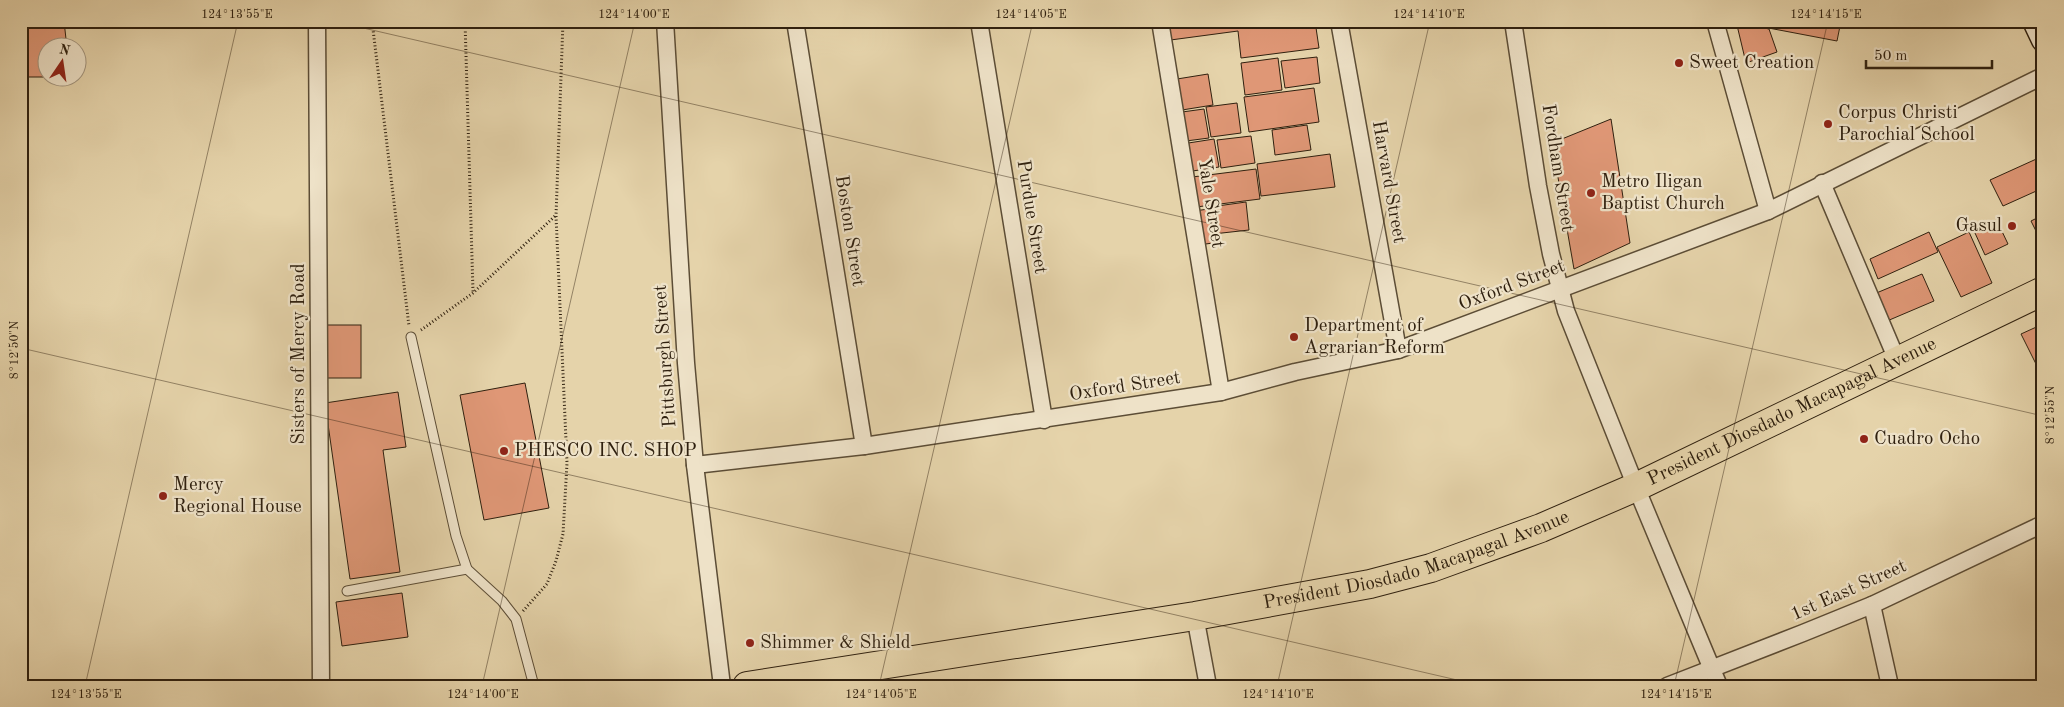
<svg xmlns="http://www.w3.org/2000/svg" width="2064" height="707" font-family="'Old Standard TT',serif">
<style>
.building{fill:#df9776;stroke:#2f200f}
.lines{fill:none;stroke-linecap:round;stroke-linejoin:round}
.lane-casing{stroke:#5c4d36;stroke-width:11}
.street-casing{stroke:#5c4d36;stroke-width:19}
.secondary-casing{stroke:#2f200f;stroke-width:25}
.highway-casing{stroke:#2f200f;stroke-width:30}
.path{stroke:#2f200f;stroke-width:3;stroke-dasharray:1 2.5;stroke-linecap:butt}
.lane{stroke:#eee2c8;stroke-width:9}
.street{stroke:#eee2c8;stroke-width:16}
.secondary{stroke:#eee2c8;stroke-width:22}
.highway{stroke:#e5d3aa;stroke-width:28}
.ticks{fill:none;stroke:#2f200f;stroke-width:1;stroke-opacity:0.45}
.poi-dot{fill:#8f2418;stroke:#eee2c8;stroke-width:2}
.labels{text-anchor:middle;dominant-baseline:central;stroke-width:4.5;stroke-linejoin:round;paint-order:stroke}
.poi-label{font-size:19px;fill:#2f200f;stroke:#eee2c8;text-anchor:start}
.street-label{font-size:19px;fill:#2f200f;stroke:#eee2c8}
.neatline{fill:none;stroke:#2f200f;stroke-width:2}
.ticks-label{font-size:12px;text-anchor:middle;fill:#2f200f}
</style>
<rect width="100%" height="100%" fill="#e5d3aa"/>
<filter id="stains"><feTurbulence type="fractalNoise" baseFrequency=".004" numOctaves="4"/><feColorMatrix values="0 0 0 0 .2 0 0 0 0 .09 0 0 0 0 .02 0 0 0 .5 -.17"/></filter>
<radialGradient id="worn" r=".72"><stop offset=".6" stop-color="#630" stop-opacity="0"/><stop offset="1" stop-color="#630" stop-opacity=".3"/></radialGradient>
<g class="building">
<polygon points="21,21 64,21 67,48 48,48 48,77 21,77"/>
<polygon points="1160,21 1315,21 1319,48 1241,58 1238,31 1163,41"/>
<polygon points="1736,21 1759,21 1759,27 1769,29 1777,52 1746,63"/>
<polygon points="1759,21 1841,21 1837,41 1758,26"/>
<polygon points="1317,57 1320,83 1285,88 1281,61"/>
<polygon points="1278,58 1282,90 1245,95 1241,63"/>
<polygon points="1208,74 1213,105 1182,110 1177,79"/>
<polygon points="1314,88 1319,122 1249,132 1244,97"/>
<polygon points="1237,103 1241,133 1211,137 1206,107"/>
<polygon points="1204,109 1209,138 1186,141 1182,112"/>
<polygon points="1611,119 1630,243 1574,269 1552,143"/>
<polygon points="1307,125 1311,150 1275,155 1272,130"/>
<polygon points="1251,136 1255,163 1221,168 1217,140"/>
<polygon points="1214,139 1219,167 1186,172 1182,144"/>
<polygon points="1330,154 1335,187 1261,196 1257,164"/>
<polygon points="2043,156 2043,188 2003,206 1990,180"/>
<polygon points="1256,169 1260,199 1196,207 1192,177"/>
<polygon points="1246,202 1249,230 1213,234 1210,207"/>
<polygon points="1209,209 1213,243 1191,246 1186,212"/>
<polygon points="2043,215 2043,245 2031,221"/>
<polygon points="1998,223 2008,244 1985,255 1975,233"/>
<polygon points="1929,232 1938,252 1878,279 1870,259"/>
<polygon points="1969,232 1992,283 1961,297 1937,247"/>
<polygon points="1922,274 1934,301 1887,321 1874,294"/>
<polygon points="2043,324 2043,376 2042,376 2021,334"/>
<rect x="323" y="325" width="38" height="53"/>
<polygon points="525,383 549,508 484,520 460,395"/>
<polygon points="398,392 406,447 383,450 400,572 350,579 325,403"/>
<polygon points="402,593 408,637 342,646 336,602"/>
</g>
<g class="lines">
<defs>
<g id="lane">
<polyline points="411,337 456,536 467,569 502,601 516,619 534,686"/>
<polyline points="347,591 467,569"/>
</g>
<g id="street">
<polyline points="317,21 321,686"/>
<polyline points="665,21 686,363 695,465 722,686"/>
<polyline points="795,21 864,446"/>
<polyline points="979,21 1044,420"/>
<polyline points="1160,21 1221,392"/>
<polyline points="1339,21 1398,350"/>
<polyline points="1513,21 1538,186 1551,254 1566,311 1636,487 1719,686"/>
<polyline points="1715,21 1768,211"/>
<polyline points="1822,183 1897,360"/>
<polyline points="695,465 864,446 1221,392 1295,372 1398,350 1768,211 2043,76"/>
<polyline points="1872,605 1890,686"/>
<polyline points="1195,616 1208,686"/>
<polyline points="1667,686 1803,633 1872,605 2043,524"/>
</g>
<polyline id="secondary" points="2034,21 2043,40"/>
<g id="highway">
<path id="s1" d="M747,686L1195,616L1370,584L1431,568L1541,528L1636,487L2043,291"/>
</g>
</defs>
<use href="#lane" class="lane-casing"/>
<use href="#street" class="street-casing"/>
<use href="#secondary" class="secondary-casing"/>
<use href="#highway" class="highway-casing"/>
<g class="path">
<polyline points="372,21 409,326"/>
<polyline points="465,21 473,292"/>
<polyline points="421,330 473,293 555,216"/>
<polyline points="523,611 547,584 556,561 563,534 567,463 556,216 563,21"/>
</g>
<use href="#lane" class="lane"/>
<use href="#street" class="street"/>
<use href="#secondary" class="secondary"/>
<use href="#highway" class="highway"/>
</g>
<path class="ticks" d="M333,21L2043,416M21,348L1483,686M85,686L238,21M482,686L635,21M879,686L1033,21M1277,686L1430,21M1674,686L1828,21"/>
<g class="poi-dot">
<circle cx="1679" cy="63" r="5"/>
<circle cx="1828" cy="124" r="5"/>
<circle cx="1591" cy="193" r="5"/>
<circle cx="2012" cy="226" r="5"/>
<circle cx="1294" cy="337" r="5"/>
<circle cx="1864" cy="439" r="5"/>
<circle cx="504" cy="451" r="5"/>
<circle cx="163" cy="496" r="5"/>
<circle cx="750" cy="643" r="5"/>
</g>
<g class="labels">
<g class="poi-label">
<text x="1689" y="63">Sweet Creation</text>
<text x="1838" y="113">Corpus Christi<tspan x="1838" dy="22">Parochial School</tspan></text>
<text x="1601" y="182">Metro Iligan<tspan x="1601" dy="22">Baptist Church</tspan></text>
<text x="2002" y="226" text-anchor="end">Gasul</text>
<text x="1304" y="326">Department of<tspan x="1304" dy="22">Agrarian Reform</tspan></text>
<text x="1874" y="439">Cuadro Ocho</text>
<text x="514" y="451">PHESCO INC. SHOP</text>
<text x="173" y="485">Mercy<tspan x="173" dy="22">Regional House</tspan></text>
<text x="760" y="643">Shimmer &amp; Shield</text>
</g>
<g class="street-label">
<text transform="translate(1557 168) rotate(81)">Fordham Street</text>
<text transform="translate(1388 182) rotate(80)">Harvard Street</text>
<text transform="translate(1210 203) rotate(81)">Yale Street</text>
<text transform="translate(1031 217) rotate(81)">Purdue Street</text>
<text transform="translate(849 231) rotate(81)">Boston Street</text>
<text transform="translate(1512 286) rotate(-21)">Oxford Street</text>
<text transform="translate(299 354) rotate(-90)">Sisters of Mercy Road</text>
<text transform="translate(666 356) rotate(-94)">Pittsburgh Street</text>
<text transform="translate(1125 387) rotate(-9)">Oxford Street</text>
<text stroke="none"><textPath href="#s1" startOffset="1088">President Diosdado Macapagal Avenue</textPath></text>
<text stroke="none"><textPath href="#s1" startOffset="682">President Diosdado Macapagal Avenue</textPath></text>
<text transform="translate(1849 591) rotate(-24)">1st East Street</text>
</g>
</g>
<rect width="2064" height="707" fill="none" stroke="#e5d3aa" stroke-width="55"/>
<g transform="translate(62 62) rotate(13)"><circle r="24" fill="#eee2c8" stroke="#a2947e"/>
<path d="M0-4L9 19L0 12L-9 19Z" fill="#8f2418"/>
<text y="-8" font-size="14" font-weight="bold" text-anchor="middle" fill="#2f200f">N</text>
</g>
<path d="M1866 60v8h126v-8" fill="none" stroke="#2f200f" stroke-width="2.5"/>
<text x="1874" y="60" font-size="15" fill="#2f200f" stroke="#eee2c8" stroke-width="4" paint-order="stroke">50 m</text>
<rect x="28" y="28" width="2008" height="652" class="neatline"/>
<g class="ticks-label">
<text x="237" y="18">124°13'55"E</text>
<text x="634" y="18">124°14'00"E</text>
<text x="1031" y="18">124°14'05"E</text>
<text x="1429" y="18">124°14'10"E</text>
<text x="1826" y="18">124°14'15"E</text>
<text transform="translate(14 350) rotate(-90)" y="4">8°12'50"N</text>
<text transform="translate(2050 415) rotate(-90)" y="4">8°12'55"N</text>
<text x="86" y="698">124°13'55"E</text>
<text x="483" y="698">124°14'00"E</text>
<text x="881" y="698">124°14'05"E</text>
<text x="1278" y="698">124°14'10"E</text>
<text x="1676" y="698">124°14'15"E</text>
</g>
<rect width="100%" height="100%" filter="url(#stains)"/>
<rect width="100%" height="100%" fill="url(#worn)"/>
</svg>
